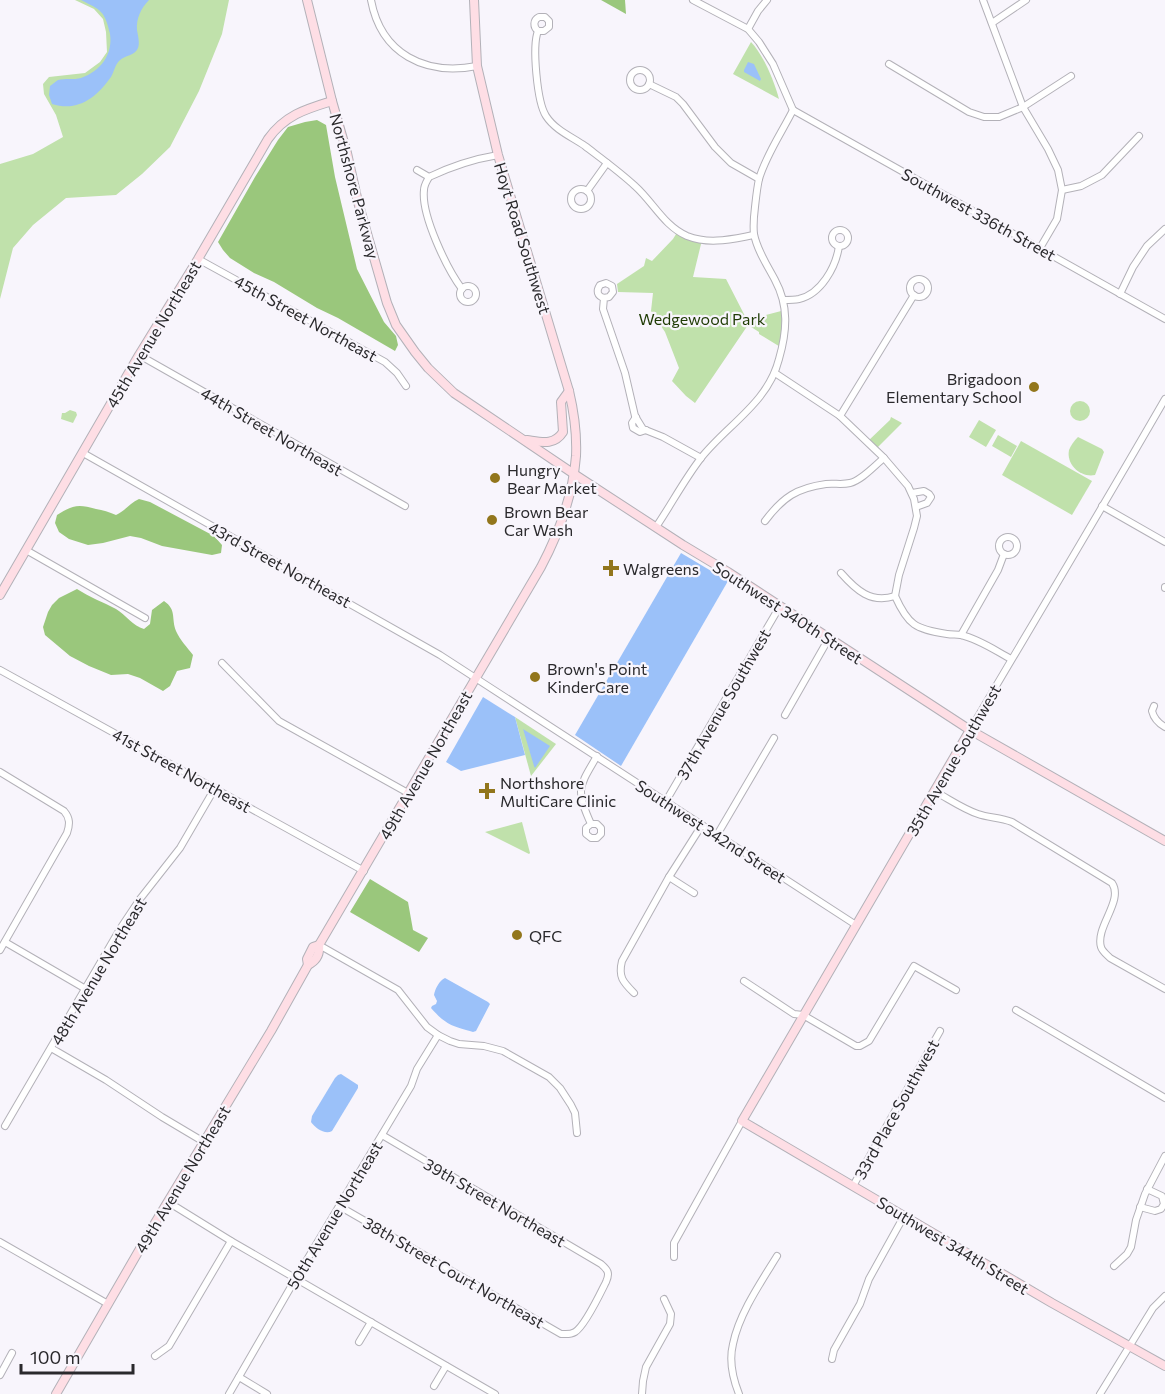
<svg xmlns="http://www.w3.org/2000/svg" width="1165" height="1394" font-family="Commissioner,sans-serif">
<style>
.green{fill:#c0e1ab}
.forest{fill:#9ac77c}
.water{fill:#9bc1f9}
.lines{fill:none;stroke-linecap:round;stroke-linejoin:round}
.street-casing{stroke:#b3b1b8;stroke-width:8}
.secondary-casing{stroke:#b3b1b8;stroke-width:10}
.street{stroke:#fff;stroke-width:6}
.secondary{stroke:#fedee5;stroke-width:8}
.poi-dot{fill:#92761c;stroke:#f8f5fc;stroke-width:2}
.labels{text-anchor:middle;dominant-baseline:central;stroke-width:4.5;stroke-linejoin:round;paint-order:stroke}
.street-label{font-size:16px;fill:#2a292c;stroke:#f8f5fc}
.park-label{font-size:16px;fill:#1f3b04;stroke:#f8f5fc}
.poi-label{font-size:16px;fill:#2a292c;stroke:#f8f5fc;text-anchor:start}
</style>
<rect width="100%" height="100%" fill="#f8f5fc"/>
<g class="green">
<polygon points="75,0 229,0 222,34 199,91 170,147 142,174 116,195 66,198 33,225 13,248 0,299 0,164 33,154 63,137 56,115 44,94 43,84 49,77 85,73 100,62 107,52 106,32 103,19 94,9"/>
<path d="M751,42C764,56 774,81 779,99L733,74Z"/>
<polygon points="678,231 702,240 693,277 726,279 747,320 785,310 782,348 759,334 759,332 748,325 695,403 686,396 672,381 679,368 665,332 651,311 653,293 618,292 617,284 644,266 646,258 652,261 673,239"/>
<circle cx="1080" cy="411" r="10"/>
<polygon points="70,410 76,412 77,415 73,423 61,419 62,413 65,413"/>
<polygon points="891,417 902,423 875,450 867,442 890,420"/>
<polygon points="979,420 996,430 986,447 969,437"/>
<polygon points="998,435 1017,446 1011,457 992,446"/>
<path d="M1078,437L1102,449L1104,452L1095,475C1081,478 1066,465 1069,450C1071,445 1074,441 1078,437Z"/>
<polygon points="1021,441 1092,481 1072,515 1002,475"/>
<polygon points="515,717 556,744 531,776"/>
<polygon points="522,822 530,853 529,854 485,832"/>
</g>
<g class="forest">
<polygon points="601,0 625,0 626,14"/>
<polygon points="317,120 326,125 335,177 357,269 384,322 396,336 398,345 395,351 338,318 317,308 274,282 254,273 230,258 223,250 218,242 255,177 278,140 288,127 305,122"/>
<path d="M139,499L150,502L214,536L222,545L221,553L212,555L162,546L141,538L130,536L103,543L88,545L69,539L59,532L55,523L57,515C73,505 78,504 96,509C103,510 109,512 116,515C125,511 130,503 139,499Z"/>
<path d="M77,589C89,597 103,602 116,609C126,615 133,626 144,629L150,624L152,610L164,601C177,610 171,618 176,631C180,640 187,647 193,655L190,668L177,671L170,686L163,691L140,678L128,674L111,675L89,666L70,656L45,635L43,627L48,612L52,605L59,598Z"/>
<polygon points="370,879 408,902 413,930 428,938 419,952 350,912"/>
</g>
<g class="water">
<path d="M81,0H149C141,8 136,19 137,30C138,36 140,43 138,48C135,56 125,55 119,61C115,65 114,72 111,77C96,98 78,112 52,104L49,95L50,86C53,84 55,82 58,80C65,78 74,80 81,78C101,71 113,54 110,34C105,11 101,10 81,0Z"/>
<polygon points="748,62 754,64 761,79 760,81 744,72 744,70"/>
<polygon points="681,553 728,581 621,766 575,735"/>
<polygon points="483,697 515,717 525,755 461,771 446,762"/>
<polygon points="523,729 550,746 535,768 534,766"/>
<path d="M445,978L488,1002L490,1004L476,1031L473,1032C452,1026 446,1025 431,1008L432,1006L436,1004L437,1001L434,995C435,989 439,981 445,978Z"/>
<path d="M341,1074L358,1085V1088L332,1131C325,1135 315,1128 311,1122L312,1116L335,1078L338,1075Z"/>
</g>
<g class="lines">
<defs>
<g id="street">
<path d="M371,0C381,54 425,76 477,66"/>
<polyline points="693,0 748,29 759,42 773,64 793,110"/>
<polyline points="983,0 1023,107 1048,149 1058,170 1062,190 1057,219 1040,248"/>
<polyline points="992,23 1026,0"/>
<polyline points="748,29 758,11 767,0"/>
<path d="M538,31H544L549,27V21L545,17H539C533,20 533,27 538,31C532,46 537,102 546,116C555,130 572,137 585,146C602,159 620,172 635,186C653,202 664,226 687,236C710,245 732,239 754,235"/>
<polyline points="889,64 969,112 984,117 999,117 1023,107 1071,76"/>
<circle cx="640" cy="80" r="10"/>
<polyline points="649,84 676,97 683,104 715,147 731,163 759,179"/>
<polyline points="793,110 1165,319"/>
<polyline points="417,170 429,177"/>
<circle cx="581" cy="199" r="10"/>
<polyline points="1062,190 1081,186 1102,175 1139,136"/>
<polyline points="587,191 607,163"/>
<circle cx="840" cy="238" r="8"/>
<polyline points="198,259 385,362 397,373 406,386"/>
<circle cx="919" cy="288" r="9"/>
<circle cx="468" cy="294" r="8"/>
<path d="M462,289C447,269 421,215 424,190C424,185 427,181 429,177C452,166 474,159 498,155"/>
<polyline points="1120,294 1133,267 1147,246 1165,229"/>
<path d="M604,298L609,297L613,292L612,286L606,283L600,285C596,291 597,296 604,298L603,309L625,373L635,416L643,429L663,437L701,458"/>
<path d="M784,300C789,300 794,300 799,299C821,294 836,267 839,246"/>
<polyline points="139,355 405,506"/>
<polyline points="775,373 840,416 884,458 908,486 914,499 917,516 914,528 899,575 895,596"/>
<polyline points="840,416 914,295"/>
<polyline points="636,417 632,423 633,428 640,432 646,430"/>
<polyline points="83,453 440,655 856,925"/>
<polyline points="912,493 924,491 929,494 931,497 927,503 916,507"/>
<polyline points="1102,506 1165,542"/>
<path d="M765,521C783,497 797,488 826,484C834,483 842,485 850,483C862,480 874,466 884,458"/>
<path d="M656,527C671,505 684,480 701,458C727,425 768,403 779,359C787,331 789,306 775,280C767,265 757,250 754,234C753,225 754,215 755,207C756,198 757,188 759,179C766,155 782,132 793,110"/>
<circle cx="1008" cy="546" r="9"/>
<polyline points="26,550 145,618"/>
<path d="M841,573C856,590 871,604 895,596C908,625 915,629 947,634C952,635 957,634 961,635C979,639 996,651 1011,659"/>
<polyline points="1165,588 1165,587"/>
<polyline points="961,635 998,570 1004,554"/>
<polyline points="222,663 279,721 408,793"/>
<polyline points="0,670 364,871"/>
<path d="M1154,706L1152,711C1154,719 1158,723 1165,727"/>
<polyline points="785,715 829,638"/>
<path d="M970,730C1035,620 1101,510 1165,399"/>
<path d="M0,772L64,811C70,818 70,824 67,833L0,950"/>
<path d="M934,791C949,799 963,809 978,814C989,818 1000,817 1012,822L1112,883C1124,901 1095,927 1101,947C1102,951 1107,955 1110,958L1165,989"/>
<polyline points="666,801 780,606"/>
<path d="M591,824H597L601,828V834L597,838H591L586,834V828L591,824C575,789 579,787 597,756"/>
<polyline points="717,835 774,738"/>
<polyline points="669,877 694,893"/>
<polyline points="5,942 84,988"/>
<polyline points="319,945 398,990 427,1027 438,1035 450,1041 459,1044 484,1046 503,1051 549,1077 560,1088 571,1105 575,1113 577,1133"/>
<polyline points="744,981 794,1014 803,1015 856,1046 860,1046 869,1041 914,966 956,990"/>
<path d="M634,993C623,982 618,977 622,961L669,877L702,825"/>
<polyline points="1016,1010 1165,1098"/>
<polyline points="51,1048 106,1080 162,1117 204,1142"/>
<polyline points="5,1126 120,929 140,899 180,848 215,788"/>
<polyline points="853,1186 940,1031"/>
<polyline points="168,1202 231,1241 495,1394"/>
<path d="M339,1206L561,1334C566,1334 570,1335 575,1332C585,1326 600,1294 606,1282C610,1273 608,1270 601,1264L382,1135"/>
<polyline points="1140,1207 1155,1211 1161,1209 1164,1204 1162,1196 1147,1189"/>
<polyline points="0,1242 108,1304"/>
<polyline points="674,1257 674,1243 742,1121"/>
<polyline points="1114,1266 1127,1254 1131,1247 1136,1220 1145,1194 1165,1156"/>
<polyline points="359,1342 371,1322"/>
<polyline points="155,1356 169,1346 231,1241"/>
<polyline points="832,1359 834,1350 860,1304 869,1279 904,1216"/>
<polyline points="0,1375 12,1353"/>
<polyline points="239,1377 267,1394"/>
<polyline points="434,1386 446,1366"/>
<polyline points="229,1394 296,1278 411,1086 417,1069 438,1035"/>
<polyline points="642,1394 643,1381 646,1367 670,1324 671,1314 664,1299"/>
<path d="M739,1394C733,1379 729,1360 733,1344C739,1314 761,1282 777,1256"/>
<polyline points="1100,1394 1153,1308 1165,1296"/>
</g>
<g id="secondary">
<polyline points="307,0 332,101 347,153 358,202 387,303 396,325 415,352 428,368 454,393 574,474 683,545 728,572 970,730 1165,841"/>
<path d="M527,440C541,442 554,446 563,432L561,402L569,391"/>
<path d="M0,595L139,355L198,259L268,139C285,115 306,109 332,101"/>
<polyline points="970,730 742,1121 904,1216 1052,1303 1165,1366"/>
<polyline points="308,965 307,959 313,947 319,945"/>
<path d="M56,1394L152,1228L271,1031L308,965C316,961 320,954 319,945L541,567C559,533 573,494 576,456C577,434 574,412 569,391L498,155L477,66L474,0"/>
</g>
</defs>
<use href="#street" class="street-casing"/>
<use href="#secondary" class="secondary-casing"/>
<use href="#street" class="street"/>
<use href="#secondary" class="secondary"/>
</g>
<g class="poi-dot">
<circle cx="1034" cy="387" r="6"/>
<circle cx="495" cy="478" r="6"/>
<circle cx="492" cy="520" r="6"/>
<path d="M608 559h6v6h6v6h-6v6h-6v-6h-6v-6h6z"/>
<circle cx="535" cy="677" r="6"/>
<path d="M484 782h6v6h6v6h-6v6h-6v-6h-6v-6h6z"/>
<circle cx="517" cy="935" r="6"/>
</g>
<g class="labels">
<g class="street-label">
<text transform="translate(355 186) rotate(75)">Northshore Parkway</text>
<text transform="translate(979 214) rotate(29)">Southwest 336th Street</text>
<text transform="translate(523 238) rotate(73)">Hoyt Road Southwest</text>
<text transform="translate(306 318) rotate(29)">45th Street Northeast</text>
<text transform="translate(153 334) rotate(-59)">45th Avenue Northeast</text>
<text transform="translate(272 431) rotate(30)">44th Street Northeast</text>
<text transform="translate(280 564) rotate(29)">43rd Street Northeast</text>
<text transform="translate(788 612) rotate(33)">Southwest 340th Street</text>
<text transform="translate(723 704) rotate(-60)">37th Avenue Southwest</text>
<text transform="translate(953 760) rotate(-60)">35th Avenue Southwest</text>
<text transform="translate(425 765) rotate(-60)">49th Avenue Northeast</text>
<text transform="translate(182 770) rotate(29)">41st Street Northeast</text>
<text transform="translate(711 831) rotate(33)">Southwest 342nd Street</text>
<text transform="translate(98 971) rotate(-59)">48th Avenue Northeast</text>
<text transform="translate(896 1109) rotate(-61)">33rd Place Southwest</text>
<text transform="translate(182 1179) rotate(-59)">49th Avenue Northeast</text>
<text transform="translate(495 1202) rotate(30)">39th Street Northeast</text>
<text transform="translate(334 1215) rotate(-59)">50th Avenue Northeast</text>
<text transform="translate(953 1245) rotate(31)">Southwest 344th Street</text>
<text transform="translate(454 1272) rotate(30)">38th Street Court Northeast</text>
</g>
<g class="park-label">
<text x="702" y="318">Wedgewood Park</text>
</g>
<g class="poi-label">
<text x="1022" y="378" text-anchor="end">Brigadoon<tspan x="1022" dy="18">Elementary School</tspan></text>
<text x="507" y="469">Hungry<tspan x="507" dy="18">Bear Market</tspan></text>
<text x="504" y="511">Brown Bear<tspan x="504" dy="18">Car Wash</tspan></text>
<text x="623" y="568">Walgreens</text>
<text x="547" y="668">Brown's Point<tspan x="547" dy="18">KinderCare</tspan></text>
<text x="500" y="782">Northshore<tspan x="500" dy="18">MultiCare Clinic</tspan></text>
<text x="529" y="935">QFC</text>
</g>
</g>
<path d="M21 1364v9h112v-9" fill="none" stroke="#2a292c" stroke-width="3"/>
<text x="30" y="1364" font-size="18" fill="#2a292c" stroke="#f8f5fc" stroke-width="4.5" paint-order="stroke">100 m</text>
</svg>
